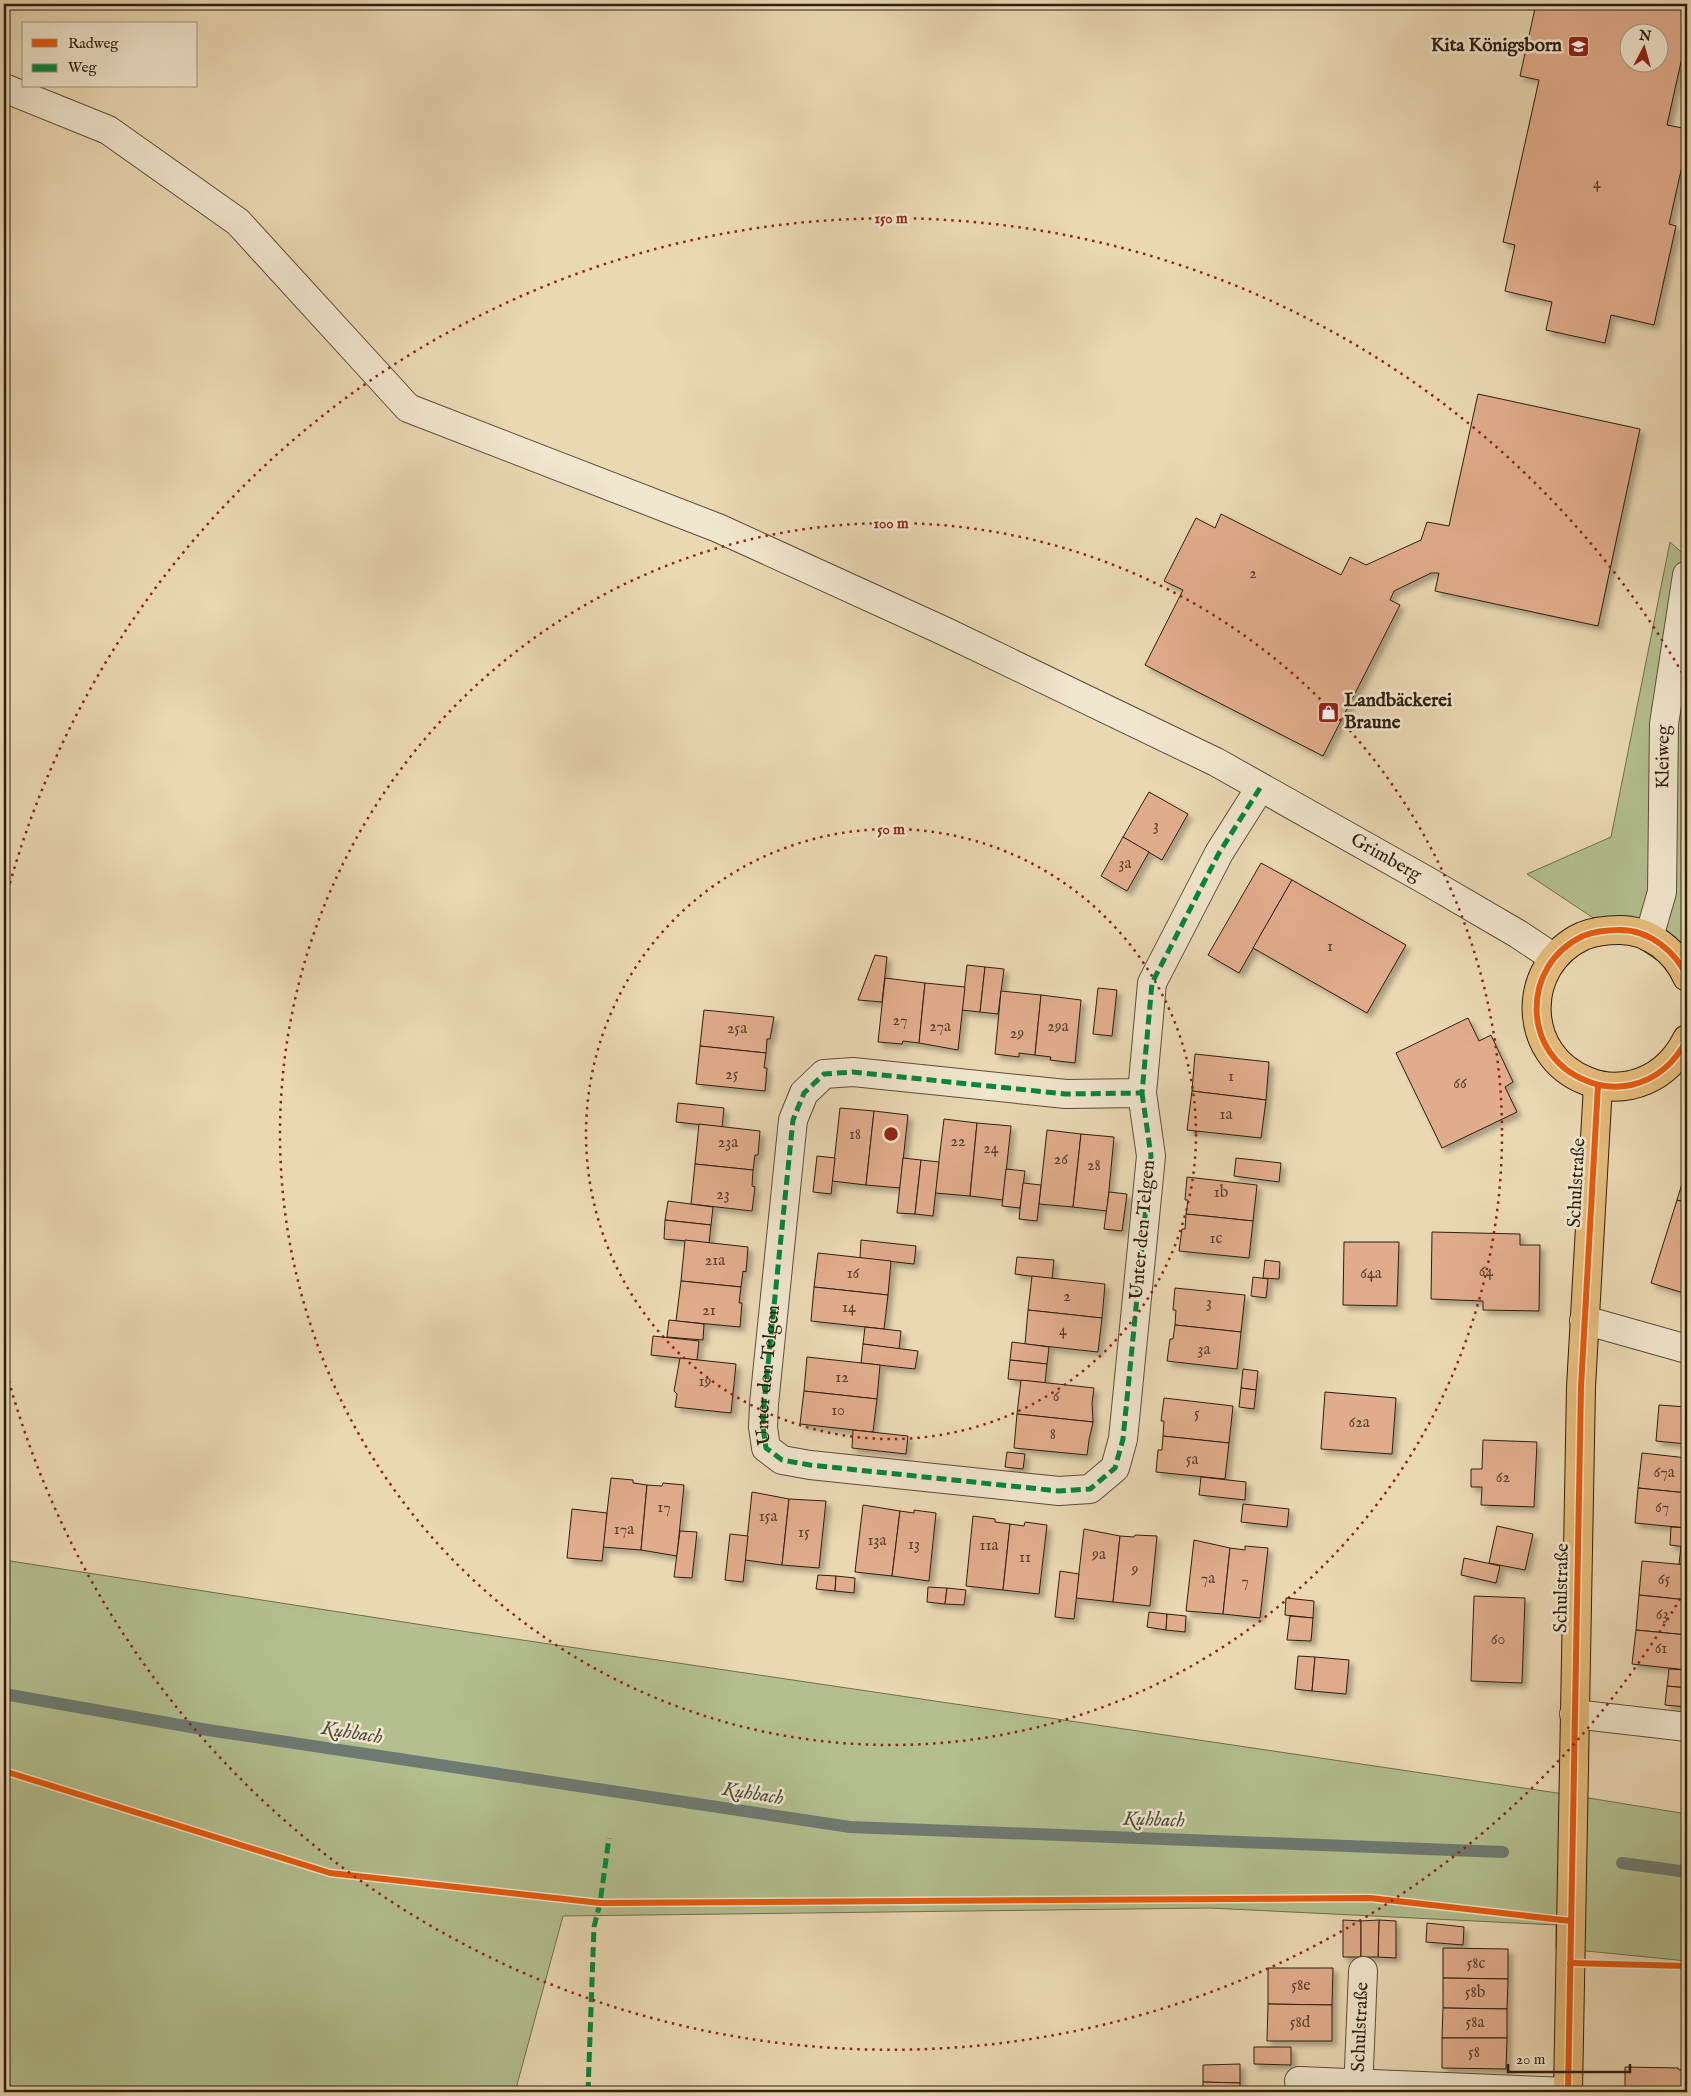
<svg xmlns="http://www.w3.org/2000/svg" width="1691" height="2096" font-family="'IM FELL English',serif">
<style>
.green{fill:#b3bf8f;stroke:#706f4f}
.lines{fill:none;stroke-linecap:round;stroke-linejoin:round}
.stream{stroke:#6e7b73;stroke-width:12}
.building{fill:#e1ac8c;stroke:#2c1f0f;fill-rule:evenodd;filter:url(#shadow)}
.minor-casing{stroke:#5c4d38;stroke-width:30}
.major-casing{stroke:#2c1f0f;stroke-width:30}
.minor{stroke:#f1e6ce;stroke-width:28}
.major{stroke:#e5bc7a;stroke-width:28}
.quiet{stroke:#00873e;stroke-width:5;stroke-dasharray:10 5;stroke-linecap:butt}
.cycleway-casing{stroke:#f1e6ce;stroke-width:9}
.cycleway{stroke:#e8590c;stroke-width:6}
.ring{fill:none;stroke:#8f2418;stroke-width:2.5;stroke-dasharray:2.5 5}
.labels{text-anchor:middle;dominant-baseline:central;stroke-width:5;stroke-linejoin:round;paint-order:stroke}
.number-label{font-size:16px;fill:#59422e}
.poi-label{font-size:19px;font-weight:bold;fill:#2c1f0f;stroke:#f1e6ce;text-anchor:end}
.street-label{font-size:19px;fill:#2c1f0f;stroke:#f1e6ce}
.water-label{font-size:20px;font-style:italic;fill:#4d4d41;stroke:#f1e6ce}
.centre{fill:#8f2418;stroke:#f1e6ce;stroke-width:2.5}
.ring-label{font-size:15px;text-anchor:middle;font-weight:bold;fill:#8f2418;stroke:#f1e6ce;stroke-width:5;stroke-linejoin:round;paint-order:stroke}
</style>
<defs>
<filter id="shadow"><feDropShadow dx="4.5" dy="4.5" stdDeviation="2.5" flood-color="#0004"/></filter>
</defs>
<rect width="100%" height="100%" fill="#ead8b3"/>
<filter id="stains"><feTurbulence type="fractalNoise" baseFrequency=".004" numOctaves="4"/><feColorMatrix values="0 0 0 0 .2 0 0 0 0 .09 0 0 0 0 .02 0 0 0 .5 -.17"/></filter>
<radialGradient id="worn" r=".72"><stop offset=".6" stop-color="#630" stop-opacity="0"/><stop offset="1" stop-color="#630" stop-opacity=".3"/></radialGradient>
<g class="green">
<polygon points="1670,542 1687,557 1687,980 1527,874 1611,837"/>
<polygon points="4,1560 468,1632 1564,1794 1687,1814 1687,1961 1556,1948 1556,1925 1210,1908 563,1916 515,2092 4,2092"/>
</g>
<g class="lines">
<g class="stream">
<polyline points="4,1694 208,1730 850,1827 1503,1852"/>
<polyline points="1622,1863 1687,1872"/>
</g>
</g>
<g class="building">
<path d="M1536,4H1682L1687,6V35L1667,125L1687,129V144L1669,224L1676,226L1654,325L1611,315L1605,343L1546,330L1552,302L1505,291L1515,245L1503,242L1539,80L1520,76ZM1628,32H1658V62H1628Z"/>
<polygon points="1478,394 1640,429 1598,626 1435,591 1439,573 1431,573 1394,591 1390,600 1400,605 1323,756 1145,665 1183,590 1164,581 1196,518 1215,528 1221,514 1341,575 1350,557 1366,565 1421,540 1427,522 1449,526"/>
<polygon points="1149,792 1188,814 1162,860 1123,837"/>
<polygon points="1123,837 1149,852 1127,891 1101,876"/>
<polygon points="1261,863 1292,880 1239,973 1208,955"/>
<polygon points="1292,880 1406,945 1367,1013 1253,948"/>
<polygon points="875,955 887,957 882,1002 858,1000"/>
<polygon points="967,965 985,967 980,1012 962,1010"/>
<polygon points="985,967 1004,969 998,1014 980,1012"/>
<polygon points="885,978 925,983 919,1043 903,1041 902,1044 878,1042"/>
<polygon points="925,983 965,987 958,1050 919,1043"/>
<polygon points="1098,988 1117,990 1112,1036 1093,1034"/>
<polygon points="1001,991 1041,995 1035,1055 1019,1053 1019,1057 995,1054"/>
<polygon points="1041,995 1081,1000 1075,1063 1050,1060 1051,1057 1035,1055"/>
<polygon points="704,1010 774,1017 770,1039 767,1039 766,1053 700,1046"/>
<polygon points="1468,1018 1479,1041 1491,1035 1513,1082 1505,1087 1517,1112 1442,1148 1396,1053"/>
<polygon points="700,1046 766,1053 764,1068 767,1068 765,1091 696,1084"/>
<polygon points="1195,1054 1269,1062 1266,1100 1192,1091"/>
<polygon points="1192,1091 1266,1100 1261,1138 1187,1130"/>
<polygon points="678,1103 724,1108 722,1127 676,1122"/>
<polygon points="840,1108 874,1111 866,1185 832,1181"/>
<polygon points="874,1111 908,1115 900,1188 866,1185"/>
<polygon points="944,1119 977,1123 970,1196 935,1193"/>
<polygon points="977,1123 1011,1126 1003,1200 970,1196"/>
<polygon points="699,1124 760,1131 758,1155 755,1155 753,1170 695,1164"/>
<polygon points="1047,1130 1081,1134 1073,1207 1039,1204"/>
<polygon points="1081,1134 1114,1137 1107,1211 1073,1207"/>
<polygon points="817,1156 835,1158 831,1194 813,1192"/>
<polygon points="903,1158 921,1160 915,1214 897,1213"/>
<polygon points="1236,1158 1281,1163 1279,1182 1234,1176"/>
<polygon points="921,1160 939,1162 933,1216 915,1214"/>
<polygon points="695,1164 753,1170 752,1186 755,1187 752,1211 691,1204"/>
<polygon points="1687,1167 1687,1203 1677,1200"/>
<polygon points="1006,1169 1025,1171 1020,1208 1002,1206"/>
<polygon points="1187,1177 1257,1185 1253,1221 1186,1214 1188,1200 1185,1200"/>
<polygon points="1023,1183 1041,1185 1037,1221 1019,1219"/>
<polygon points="1109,1192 1127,1194 1122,1231 1104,1229"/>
<polygon points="1677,1200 1687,1203 1687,1294 1651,1283"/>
<polygon points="668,1201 713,1207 711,1225 665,1220"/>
<polygon points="1186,1214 1253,1221 1249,1258 1179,1251 1182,1229 1185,1229"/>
<polygon points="665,1220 711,1225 709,1243 664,1239"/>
<polygon points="1432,1232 1520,1234 1520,1245 1540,1245 1539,1311 1483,1310 1483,1301 1431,1299"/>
<polygon points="685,1240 748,1247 746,1272 743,1271 741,1287 681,1281"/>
<polygon points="861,1240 916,1246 914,1264 860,1258"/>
<polygon points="1344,1242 1399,1242 1397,1306 1343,1305"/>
<polygon points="818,1253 891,1261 888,1295 814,1287"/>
<polygon points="1017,1257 1054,1260 1052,1279 1015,1274"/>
<polygon points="1265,1260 1280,1262 1279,1279 1263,1278"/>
<polygon points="1032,1276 1105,1284 1102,1318 1028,1310"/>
<polygon points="1253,1277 1268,1279 1266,1298 1251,1296"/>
<polygon points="681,1281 741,1287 739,1303 742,1303 740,1327 676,1321"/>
<polygon points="814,1287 888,1295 884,1329 811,1321"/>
<polygon points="1175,1288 1245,1295 1241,1332 1175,1325 1176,1310 1173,1310"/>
<polygon points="1028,1310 1102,1318 1098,1352 1025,1344"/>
<polygon points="669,1320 704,1324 703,1340 667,1337"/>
<polygon points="1175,1325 1241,1332 1237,1369 1167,1361 1170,1339 1173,1339"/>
<polygon points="865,1327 901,1331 899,1349 863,1344"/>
<polygon points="653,1336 699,1341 697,1360 651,1355"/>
<polygon points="1012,1342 1049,1347 1047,1364 1010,1360"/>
<polygon points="863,1344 918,1351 915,1369 861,1363"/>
<polygon points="807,1357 880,1365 877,1399 804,1391"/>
<polygon points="680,1358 736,1364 731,1413 675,1407 677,1394 674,1391"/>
<polygon points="1010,1360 1047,1364 1045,1383 1008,1379"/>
<polygon points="1243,1369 1258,1371 1256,1390 1241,1388"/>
<polygon points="1021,1380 1094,1388 1092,1403 1093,1422 1017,1414"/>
<polygon points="1241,1388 1256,1390 1254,1409 1239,1407"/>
<polygon points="804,1391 877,1399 873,1432 800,1424"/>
<polygon points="1325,1392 1396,1398 1392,1454 1321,1449"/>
<polygon points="1164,1398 1233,1406 1229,1443 1163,1436 1164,1421 1161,1421"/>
<polygon points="1659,1405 1687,1407 1687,1444 1656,1441"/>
<polygon points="1017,1414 1093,1422 1089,1440 1087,1455 1014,1448"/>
<polygon points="853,1430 908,1436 906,1454 852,1448"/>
<polygon points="1163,1436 1229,1443 1225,1479 1156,1472 1158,1450 1162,1450"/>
<polygon points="1483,1440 1537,1442 1534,1507 1481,1505 1482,1487 1471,1487 1471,1469 1482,1469"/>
<polygon points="1007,1452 1025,1454 1023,1469 1005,1467"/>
<polygon points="1642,1453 1687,1458 1687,1493 1638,1488"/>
<polygon points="1201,1477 1246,1482 1245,1500 1199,1495"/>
<polygon points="611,1478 633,1480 633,1483 647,1485 641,1550 603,1547"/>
<polygon points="663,1483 684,1485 677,1556 641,1550 647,1485 662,1486"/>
<polygon points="1638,1488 1687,1493 1687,1528 1635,1523"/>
<polygon points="752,1492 789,1499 782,1565 745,1560"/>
<polygon points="789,1499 826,1501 819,1568 782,1565"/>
<polygon points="1243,1504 1289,1509 1287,1527 1241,1522"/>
<polygon points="863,1505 900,1511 892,1576 855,1572"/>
<polygon points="572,1509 607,1513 602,1561 567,1558"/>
<polygon points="914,1510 936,1513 929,1581 892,1576 900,1511 914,1513"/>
<polygon points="973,1516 995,1519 995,1522 1010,1524 1003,1590 966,1586"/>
<polygon points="1025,1522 1047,1525 1039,1594 1003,1590 1010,1524 1024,1526"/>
<polygon points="1497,1526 1533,1534 1525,1570 1489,1563"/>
<polygon points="1671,1527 1687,1528 1687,1547 1670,1545"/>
<polygon points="1084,1529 1120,1536 1113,1602 1076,1598"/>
<polygon points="680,1531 697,1532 692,1578 674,1577"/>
<polygon points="730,1534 748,1536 743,1582 725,1580"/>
<polygon points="1135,1535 1157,1536 1150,1606 1113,1602 1120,1536 1134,1537"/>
<polygon points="1194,1540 1230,1548 1223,1614 1186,1611"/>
<polygon points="1245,1546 1268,1548 1260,1618 1223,1614 1230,1548 1245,1550"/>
<polygon points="1681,1546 1687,1547 1687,1565 1679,1564"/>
<polygon points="1464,1558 1500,1566 1496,1583 1461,1575"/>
<polygon points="1642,1561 1687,1565 1687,1600 1639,1595"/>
<polygon points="1060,1571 1079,1574 1074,1619 1055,1617"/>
<polygon points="818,1575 836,1576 835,1591 816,1589"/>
<polygon points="836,1576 855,1578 854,1593 835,1591"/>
<polygon points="928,1587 947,1588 945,1604 927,1602"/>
<polygon points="947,1588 966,1590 964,1605 945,1604"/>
<polygon points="1639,1595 1687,1600 1687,1635 1636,1630"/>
<polygon points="1474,1596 1525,1598 1522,1683 1471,1681"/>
<polygon points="1286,1598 1314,1601 1313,1618 1285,1615"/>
<polygon points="1149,1612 1167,1614 1166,1630 1147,1627"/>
<polygon points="1167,1614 1186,1616 1185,1632 1166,1630"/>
<polygon points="1290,1616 1313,1618 1311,1641 1287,1640"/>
<polygon points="1636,1630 1687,1635 1687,1670 1632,1664"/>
<polygon points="1298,1656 1315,1657 1312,1691 1295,1689"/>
<polygon points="1315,1657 1349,1660 1346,1694 1312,1691"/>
<polygon points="1669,1669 1687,1670 1687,1688 1667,1686"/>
<polygon points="1667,1686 1687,1688 1687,1707 1665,1705"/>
<polygon points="1343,1920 1361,1921 1361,1957 1343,1957"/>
<polygon points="1379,1920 1396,1921 1396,1958 1378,1957"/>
<polygon points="1379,1920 1378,1957 1361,1957 1361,1921"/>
<polygon points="1427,1923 1464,1927 1463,1945 1426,1942"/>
<polygon points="1443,1948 1508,1949 1508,1979 1443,1978"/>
<polygon points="1268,1968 1333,1968 1332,2005 1268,2004"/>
<polygon points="1443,1978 1508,1979 1507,2009 1443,2008"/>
<polygon points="1268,2004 1332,2005 1332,2041 1267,2041"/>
<polygon points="1443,2008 1507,2009 1507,2038 1442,2038"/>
<polygon points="1442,2038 1507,2038 1506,2069 1442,2068"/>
<polygon points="1254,2047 1291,2047 1291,2065 1254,2064"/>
<polygon points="1240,2064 1240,2083 1203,2082 1203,2065"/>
<polygon points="1625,2067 1678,2068 1679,2070 1687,2070 1687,2092 1625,2092"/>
<polygon points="1203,2082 1240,2083 1240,2092 1203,2092"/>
</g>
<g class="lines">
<defs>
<g id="minor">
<path id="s1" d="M4,88L108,130L238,222L408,408L718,528L944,631L1216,762L1429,882L1518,934L1554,958"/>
<path id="s2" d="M1649,937L1662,892L1664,724L1687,575"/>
<path id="s3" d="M1142,1093L1151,1156L1123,1439L1115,1468L1090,1489L1059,1491L810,1465L782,1460L766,1448L763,1427L764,1404L793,1120L804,1093L824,1074L853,1072L1066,1094L1142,1093L1152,983L1219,853L1260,788"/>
<polyline points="1584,1320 1687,1349"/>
<polyline points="1574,1714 1687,1727"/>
<polyline points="1299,2081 1568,2092"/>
<path id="s4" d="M1358,2092L1363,1971"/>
</g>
<g id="major">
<path d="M1687,977C1676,952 1650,930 1620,930C1608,930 1595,931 1583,936C1520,965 1521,1056 1587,1081C1601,1087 1616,1088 1631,1085C1657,1079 1675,1063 1687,1039"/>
<polyline points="1568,2092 1581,1387 1598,1085"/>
</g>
</defs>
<use href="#minor" class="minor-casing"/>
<use href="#major" class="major-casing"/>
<use href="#minor" class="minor"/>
<use href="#major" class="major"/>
<g class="quiet">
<polyline points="1142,1093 1151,1156 1123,1439 1115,1468 1090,1489 1059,1491 810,1465 782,1460 766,1448 763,1427 764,1404 793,1120 804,1093 824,1074 853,1072 1066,1094 1142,1093 1152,983 1219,853 1260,788"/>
<polyline points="588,2092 594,1927 600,1903 609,1838"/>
</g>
<defs>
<g id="cycleway">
<path d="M1687,977C1676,952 1650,930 1620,930C1608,930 1595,931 1583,936C1520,965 1521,1056 1587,1081C1601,1087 1616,1088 1631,1085C1657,1079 1675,1063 1687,1039"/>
<polyline points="4,1771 330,1873 600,1903 1370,1898 1571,1921"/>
<polyline points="1570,1963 1687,1966"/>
<polyline points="1568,2092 1581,1387 1598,1085"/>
</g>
</defs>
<use href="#cycleway" class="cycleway-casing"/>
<use href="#cycleway" class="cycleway"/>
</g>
<g class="ring">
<circle cx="891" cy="1134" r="305"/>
<circle cx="891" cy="1134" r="611"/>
<path d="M1684 1592A916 916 0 0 1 4 1363M4 905A916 916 0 0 1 1684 676"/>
</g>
<defs>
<symbol id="school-square" viewBox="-11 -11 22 22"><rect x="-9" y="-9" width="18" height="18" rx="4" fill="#8f2418" stroke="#f1e6ce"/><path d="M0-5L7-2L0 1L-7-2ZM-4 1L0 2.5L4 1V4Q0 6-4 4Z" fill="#fff"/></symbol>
<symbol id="shop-square" viewBox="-11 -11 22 22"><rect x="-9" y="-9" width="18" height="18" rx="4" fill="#8f2418" stroke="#f1e6ce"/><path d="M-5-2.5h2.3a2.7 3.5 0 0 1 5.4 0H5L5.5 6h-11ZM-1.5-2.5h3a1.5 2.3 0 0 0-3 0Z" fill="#fff"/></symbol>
</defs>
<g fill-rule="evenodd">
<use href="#school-square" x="1566" y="34" width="25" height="25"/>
<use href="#shop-square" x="1316" y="700" width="25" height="25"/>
</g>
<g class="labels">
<g class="number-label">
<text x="1597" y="184">4</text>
<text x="1253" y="574">2</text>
<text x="1156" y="826">3</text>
<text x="1125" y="864">3a</text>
<text x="1330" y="947">1</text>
<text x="900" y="1021">27</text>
<text x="940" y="1027">27a</text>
<text x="1058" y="1027">29a</text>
<text x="737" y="1029">25a</text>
<text x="1017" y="1034">29</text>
<text x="732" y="1075">25</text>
<text x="1231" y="1077">1</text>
<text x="1460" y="1084">66</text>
<text x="1226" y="1115">1a</text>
<text x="855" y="1135">18</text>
<text x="958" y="1142">22</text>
<text x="728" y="1143">23a</text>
<text x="991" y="1149">24</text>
<text x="1061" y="1160">26</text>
<text x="1094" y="1166">28</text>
<text x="1221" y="1193">1b</text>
<text x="723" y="1195">23</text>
<text x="1216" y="1239">1c</text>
<text x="715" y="1261">21a</text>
<text x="1486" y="1272">64</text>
<text x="853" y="1274">16</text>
<text x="1371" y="1274">64a</text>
<text x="1067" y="1297">2</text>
<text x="1209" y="1303">3</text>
<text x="849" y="1308">14</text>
<text x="709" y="1311">21</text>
<text x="1063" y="1331">4</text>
<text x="1204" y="1350">3a</text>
<text x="842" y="1378">12</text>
<text x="705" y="1382">19</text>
<text x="1056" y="1397">6</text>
<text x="838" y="1411">10</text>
<text x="1197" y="1414">5</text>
<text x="1359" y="1423">62a</text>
<text x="1053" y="1435">8</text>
<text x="1192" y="1460">5a</text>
<text x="1664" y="1473">67a</text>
<text x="1503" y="1478">62</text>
<text x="664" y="1508">17</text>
<text x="1662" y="1508">67</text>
<text x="768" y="1517">15a</text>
<text x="624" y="1530">17a</text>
<text x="804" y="1533">15</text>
<text x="877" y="1541">13a</text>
<text x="914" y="1545">13</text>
<text x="989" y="1546">11a</text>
<text x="1099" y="1555">9a</text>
<text x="1025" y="1558">11</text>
<text x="1135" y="1570">9</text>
<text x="1208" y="1579">7a</text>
<text x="1664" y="1580">65</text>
<text x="1245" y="1582">7</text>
<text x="1662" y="1615">63</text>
<text x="1498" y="1640">60</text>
<text x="1661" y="1649">61</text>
<text x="1476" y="1964">58c</text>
<text x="1301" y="1986">58e</text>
<text x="1475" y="1993">58b</text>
<text x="1300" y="2023">58d</text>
<text x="1475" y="2023">58a</text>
<text x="1474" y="2053">58</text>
</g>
<g class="poi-label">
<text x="1562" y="46">Kita Königsborn</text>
<text x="1344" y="701" text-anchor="start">Landbäckerei<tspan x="1344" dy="22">Braune</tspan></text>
</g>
<g class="street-label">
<text stroke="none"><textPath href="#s2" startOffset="182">Kleiweg</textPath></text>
<text stroke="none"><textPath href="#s1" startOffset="1601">Grimberg</textPath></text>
<text transform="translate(1577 1183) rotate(-87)">Schulstraße</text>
<text transform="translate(1143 1230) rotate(-85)">Unter den Telgen</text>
<text stroke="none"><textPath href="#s3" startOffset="814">Unter den Telgen</textPath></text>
<text transform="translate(1562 1588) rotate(-89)">Schulstraße</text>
<text stroke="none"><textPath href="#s4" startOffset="65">Schulstraße</textPath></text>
</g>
<g class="water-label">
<text transform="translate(352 1733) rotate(9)">Kuhbach</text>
<text transform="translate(753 1794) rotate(9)">Kuhbach</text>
<text transform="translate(1154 1820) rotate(2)">Kuhbach</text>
</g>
</g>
<circle cx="891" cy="1134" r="8" class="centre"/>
<g class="ring-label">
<text x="891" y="223">150 m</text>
<text x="891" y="528">100 m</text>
<text x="891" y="834">50 m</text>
</g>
<rect width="1691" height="2096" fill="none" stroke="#ead8b3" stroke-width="20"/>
<rect x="5" y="5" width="1681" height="2086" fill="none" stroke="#2c1f0f" stroke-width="2.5"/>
<rect x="10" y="10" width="1671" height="2076" fill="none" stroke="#2c1f0f"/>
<rect x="22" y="22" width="175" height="65" fill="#f1e6ce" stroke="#a29682"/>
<rect x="32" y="39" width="25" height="8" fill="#e8590c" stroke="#a29682"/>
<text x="68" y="48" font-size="15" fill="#2c1f0f">Radweg</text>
<rect x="32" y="64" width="25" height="8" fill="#00873e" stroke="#a29682"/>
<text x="68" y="72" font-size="15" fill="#2c1f0f">Weg</text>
<g transform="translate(1644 48) rotate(6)"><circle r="24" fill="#f1e6ce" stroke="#a29682"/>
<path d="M0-4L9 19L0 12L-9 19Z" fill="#8f2418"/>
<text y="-8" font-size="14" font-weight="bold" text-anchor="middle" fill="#2c1f0f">N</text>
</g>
<path d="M1508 2064v8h122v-8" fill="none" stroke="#2c1f0f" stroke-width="2.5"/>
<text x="1516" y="2064" font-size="15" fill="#2c1f0f" stroke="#f1e6ce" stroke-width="4" paint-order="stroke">20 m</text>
<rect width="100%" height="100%" filter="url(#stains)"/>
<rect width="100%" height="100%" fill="url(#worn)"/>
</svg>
